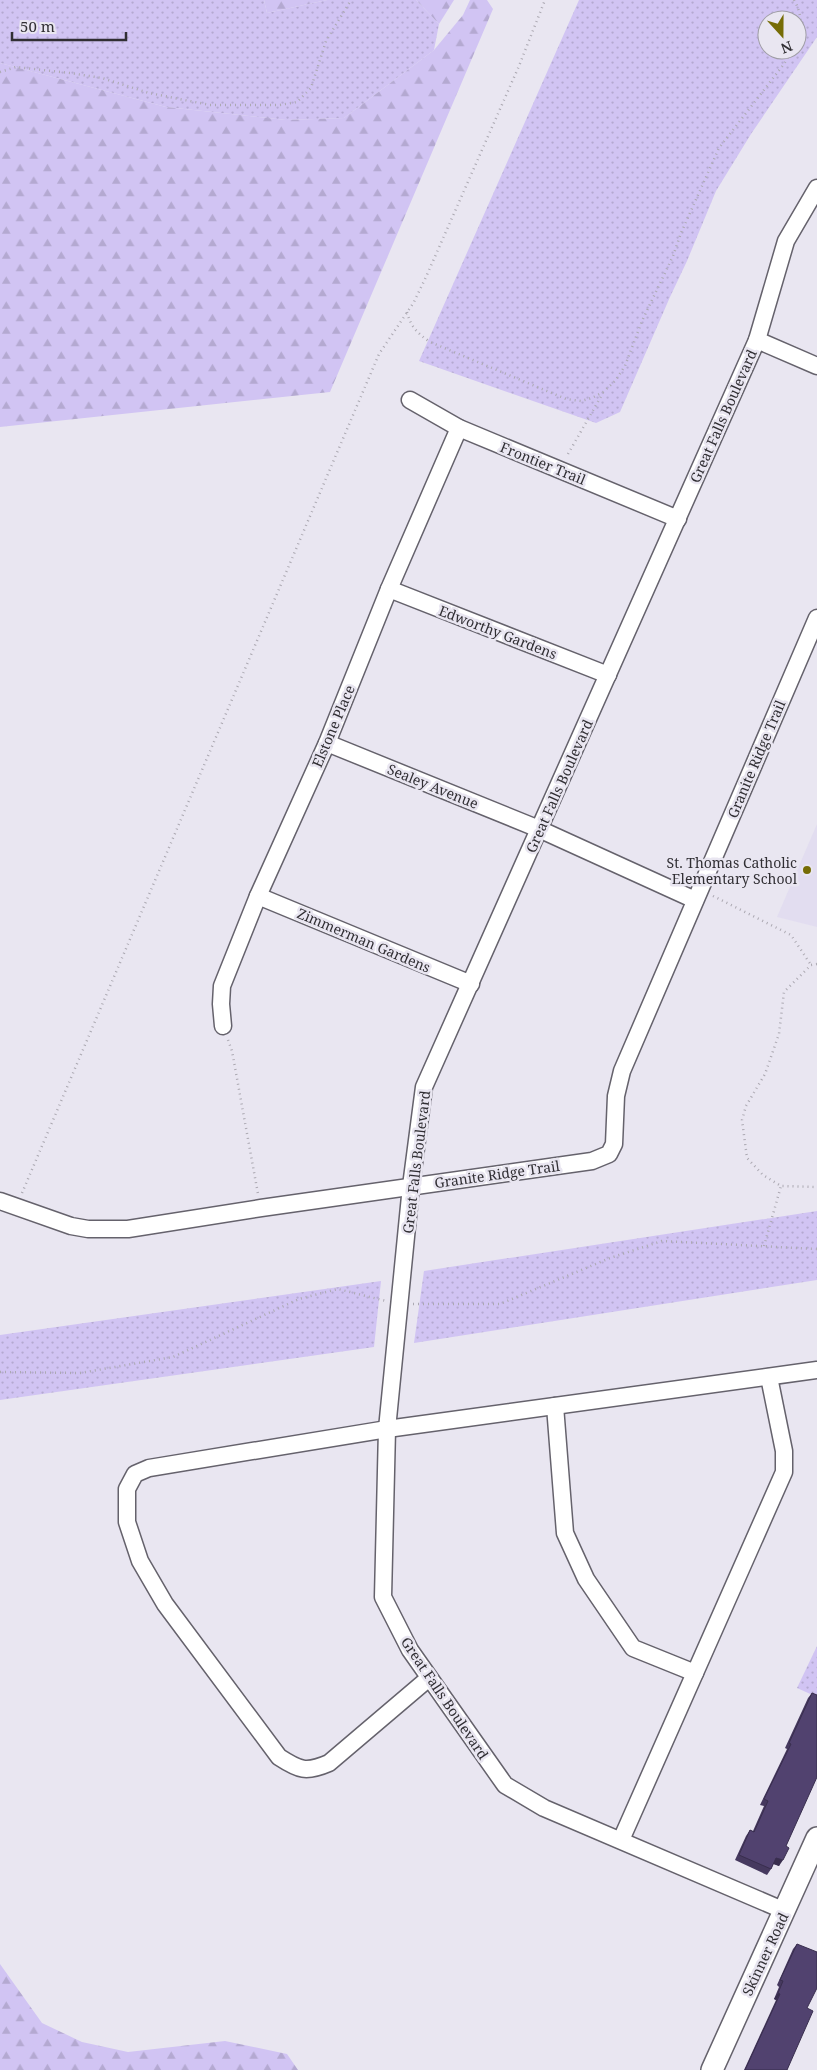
<svg xmlns="http://www.w3.org/2000/svg" width="817" height="2070" font-family="'Noto Serif',serif">
<style>
.built{fill:#e2ddf0}
.grass{fill:url(#grass-dots);fill-rule:evenodd}
.forest{fill:url(#forest-firs)}
.lines{fill:none;stroke-linecap:round;stroke-linejoin:round}
.minor-casing{stroke:#65626c;stroke-width:19}
.tertiary-casing{stroke:#65626c;stroke-width:24}
.path{stroke:#aca9b2;stroke-width:2.5;stroke-dasharray:1 4;stroke-linecap:butt}
.minor{stroke:#fff;stroke-width:16}
.tertiary{stroke:#fff;stroke-width:21}
.wall{fill:#46395f}
.shaded-wall{fill:#392e4e}
.building{fill:#51426f;stroke:#392e4e}
.poi-dot{fill:#766c06;stroke:#e9e6f1;stroke-width:2}
.labels{text-anchor:middle;dominant-baseline:central;stroke-width:5;stroke-linejoin:round;paint-order:stroke}
.street-label{font-size:14px;fill:#312f34;stroke:#e9e6f1}
.poi-label{font-size:14px;fill:#312f34;stroke:#e9e6f1;text-anchor:end}
</style>
<defs>
<pattern id="grass-dots" width="8" height="8" patternUnits="userSpaceOnUse" patternTransform="scale(1.25)"><rect width="8" height="8" fill="#d1c4f3"/><path d="M2 2h.1M6 6h.1" fill="none" stroke="#b4a9d1" stroke-width="1.8" stroke-linecap="round"/></pattern>
<pattern id="forest-firs" width="22" height="20" patternUnits="userSpaceOnUse" patternTransform="scale(1.25)"><rect width="22" height="20" fill="#d1c4f3"/><path d="M5 1l3.5 6h-7zM16 11l3.5 6h-7z" fill="#b4a9d1"/></pattern>
</defs>
<rect width="100%" height="100%" fill="#e9e6f1"/>
<polygon class="built" points="817,824 817,927 777,917"/>
<g class="grass">
<polygon points="0,0 264,0 267,13 327,0 416,0 439,24 434,50 344,118 286,120 166,107 0,63"/>
<path d="M579,0H817V37L751,134L716,191L687,261L670,297L620,412L596,423L419,361ZM767,20H797V50H767Z"/>
<polygon points="817,1211 817,1280 414,1343 424,1271"/>
<polygon points="381,1281 374,1347 0,1400 0,1335"/>
<polygon points="817,1646 817,1697 797,1688"/>
</g>
<g class="forest">
<polygon points="264,0 327,0 267,13"/>
<polygon points="416,0 454,0 439,24"/>
<polygon points="470,0 487,0 493,9 330,392 0,427 0,63 166,107 286,120 344,118 434,50 463,15"/>
<polygon points="0,1964 42,2023 82,2042 128,2052 225,2041 287,2054 298,2070 0,2070"/>
</g>
<g class="lines">
<defs>
<g id="minor">
<polyline points="757,340 817,366"/>
<polyline points="410,400 459,428 678,519"/>
<polyline points="389,589 608,675"/>
<polyline points="327,743 539,829 695,900"/>
<polyline points="258,896 471,984"/>
<polyline points="223,1026 221,1004 222,986 258,896 327,743 389,589 459,428"/>
<polyline points="0,1201 71,1226 88,1229 128,1229 261,1208 592,1161 609,1154 614,1144 616,1096 622,1071 817,618"/>
<polyline points="555,1406 565,1533 586,1579 633,1648 695,1673"/>
<path d="M429,1678L329,1763C306,1773 299,1770 279,1757L165,1604L140,1561L127,1522V1489L135,1474L149,1468L387,1429L817,1370"/>
<polyline points="621,1840 784,1472 784,1451 769,1377"/>
<polyline points="785,1911 544,1808 505,1785 410,1650 383,1597 387,1429 411,1186 424,1087 757,340 786,241 817,188"/>
</g>
<polyline id="tertiary" points="712,2070 817,1838"/>
</defs>
<use href="#minor" class="minor-casing"/>
<use href="#tertiary" class="tertiary-casing"/>
<g class="path">
<path d="M794,0C802,14 802,25 797,41"/>
<polyline points="0,72 16,67 70,73 102,78 149,93 210,105 280,105 297,102 311,88 326,41 351,0"/>
<path d="M407,312C411,327 417,333 430,342L566,399L581,401L592,398L603,392L615,381L625,366L642,321L673,256L681,233L719,148L784,64L792,50"/>
<polyline points="568,454 603,393"/>
<polyline points="713,896 791,935 811,965"/>
<polyline points="817,964 811,965 784,992 779,1034 765,1074 746,1106 742,1120 747,1158 763,1175 781,1186 817,1187"/>
<polyline points="228,1040 232,1051 258,1194"/>
<polyline points="22,1193 379,354 414,302 426,277 519,66 545,0"/>
<polyline points="764,1246 781,1186"/>
<polyline points="413,1304 500,1304 610,1258 662,1241 817,1249"/>
<polyline points="0,1372 80,1373 173,1357 299,1299 338,1289 386,1301"/>
</g>
<use href="#minor" class="minor"/>
<use href="#tertiary" class="tertiary"/>
</g>
<g class="wall">
<polygon points="812,1693 786,1846 779,1866 773,1864 771,1869 767,1875 735,1860 746,1836 750,1830 753,1831 764,1806 760,1805 787,1749 785,1748 808,1698"/>
<polygon points="797,1944 807,2008 787,2070 744,2070 776,2000 774,1999 779,1987 777,1985 793,1949"/>
</g>
<g class="shaded-wall">
<polygon points="776,1858 783,1860 779,1866 772,1863"/>
<polygon points="778,1993 780,1994 776,2000 774,1999"/>
</g>
<g class="building">
<polygon points="812,1693 817,1695 817,1777 786,1846 789,1848 783,1860 776,1858 771,1869 739,1855 750,1830 754,1832 768,1801 764,1799 791,1744 789,1743"/>
<polygon points="797,1944 817,1952 817,1988 807,2008 813,2011 787,2070 745,2070 780,1994 778,1993 783,1981 780,1980"/>
</g>
<circle class="poi-dot" cx="807" cy="870" r="5"/>
<g class="labels">
<g class="street-label">
<text transform="translate(723 416) rotate(-66)">Great Falls Boulevard</text>
<text transform="translate(543 463) rotate(22)">Frontier Trail</text>
<text transform="translate(498 632) rotate(21)">Edworthy Gardens</text>
<text transform="translate(333 726) rotate(-67)">Elstone Place</text>
<text transform="translate(756 759) rotate(-67)">Granite Ridge Trail</text>
<text transform="translate(433 786) rotate(22)">Sealey Avenue</text>
<text transform="translate(559 786) rotate(-66)">Great Falls Boulevard</text>
<text transform="translate(364 940) rotate(23)">Zimmerman Gardens</text>
<text transform="translate(416 1162) rotate(-83)">Great Falls Boulevard</text>
<text transform="translate(497 1174) rotate(-8)">Granite Ridge Trail</text>
<text transform="translate(445 1698) rotate(56)">Great Falls Boulevard</text>
<text transform="translate(765 1954) rotate(-65)">Skinner Road</text>
</g>
<g class="poi-label">
<text x="797" y="862">St. Thomas Catholic<tspan x="797" dy="16">Elementary School</tspan></text>
</g>
</g>
<g transform="translate(782 35) rotate(159)"><circle r="24" fill="#e9e6f1" stroke="#9f9da5"/>
<path d="M0-4L9 19L0 12L-9 19Z" fill="#766c06"/>
<text y="-8" font-size="14" font-weight="bold" text-anchor="middle" fill="#312f34">N</text>
</g>
<path d="M12 32v8h114v-8" fill="none" stroke="#312f34" stroke-width="2.5"/>
<text x="20" y="32" font-size="15" fill="#312f34" stroke="#e9e6f1" stroke-width="4" paint-order="stroke">50 m</text>
</svg>
